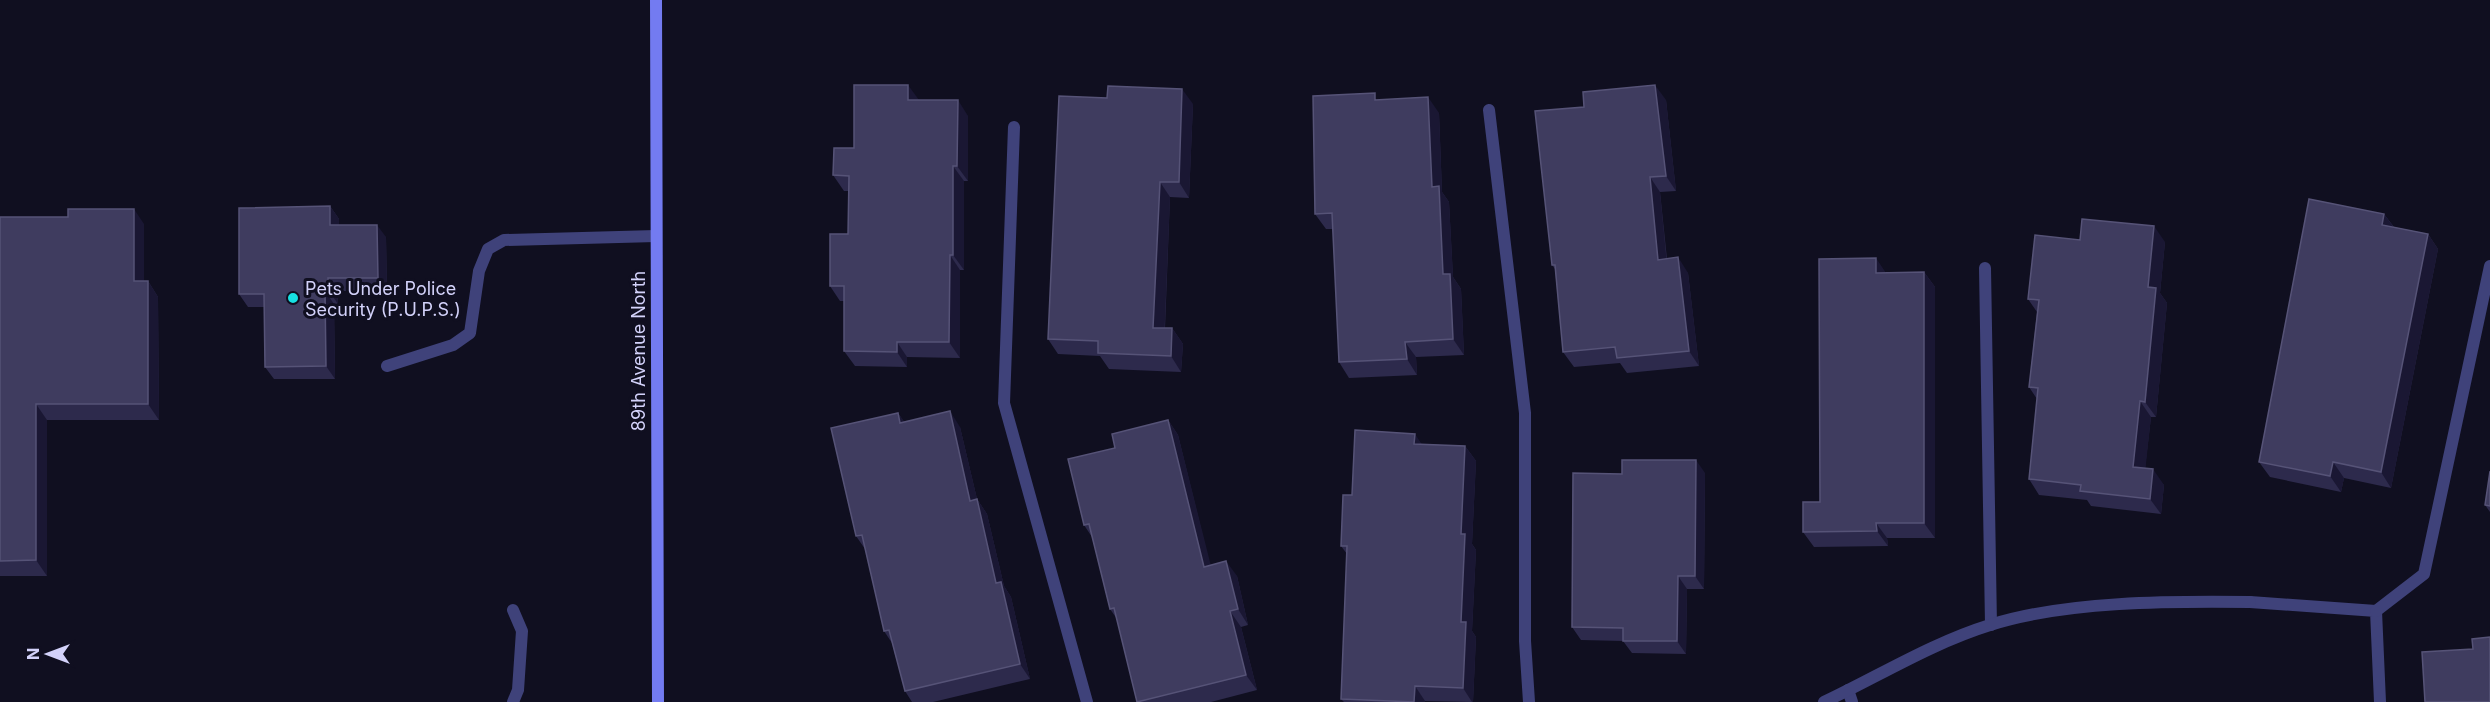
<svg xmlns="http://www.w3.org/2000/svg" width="2490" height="702" font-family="Inter,sans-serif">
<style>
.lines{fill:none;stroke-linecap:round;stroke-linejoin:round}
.lane{stroke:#3f427a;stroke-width:12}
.street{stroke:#3f427a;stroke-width:12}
.secondary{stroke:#737bf1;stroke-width:12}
.wall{fill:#2d2a4c}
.shaded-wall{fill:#1a1733}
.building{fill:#3f3c5f;stroke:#565377;stroke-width:1.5}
.poi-dot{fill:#17e0e2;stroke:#100f20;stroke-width:2}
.labels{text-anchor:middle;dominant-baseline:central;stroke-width:6;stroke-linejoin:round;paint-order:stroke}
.poi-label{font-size:18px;fill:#d3d2fa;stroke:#100f20;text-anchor:start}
.street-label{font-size:18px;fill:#d3d2fa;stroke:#100f20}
</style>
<rect width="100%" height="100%" fill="#100f20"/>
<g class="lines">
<g class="lane">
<polyline points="1489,110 1525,413 1525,641 1529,702"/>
<polyline points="1014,127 1004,403 1087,702"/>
<polyline points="1985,268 1991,625"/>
<polyline points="387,366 453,345 470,333 479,271 488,249 504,240 656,236"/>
<polyline points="2250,602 2376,611 2380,702"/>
<polyline points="513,610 522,631 518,690 513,702"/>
<polyline points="2376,611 2424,574 2490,266"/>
<polyline points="1848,690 1852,702"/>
</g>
<path class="street" d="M1824,702C1879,676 1932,643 1990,625C2065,601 2172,601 2250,602"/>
<polyline class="secondary" points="656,0 658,702"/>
</g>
<g class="wall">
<polygon points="919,100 968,116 968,181 964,181 964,270 960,270 960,358 907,357 907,367 855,366 844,351 844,301 840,301 830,286 848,234 848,191 844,191 833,175 854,148"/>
<polygon points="1380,100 1439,113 1442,192 1449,202 1453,277 1461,289 1464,355 1416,357 1417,375 1349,378 1339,362 1333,229 1326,229 1315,214"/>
<polygon points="1666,100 1676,191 1660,192 1667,259 1688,273 1699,366 1627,373 1620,363 1574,367 1563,352 1555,269 1552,265 1584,107"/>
<polygon points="1193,104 1189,198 1170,197 1165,328 1172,328 1183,344 1181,372 1109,369 1100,356 1058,354 1048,339"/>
<polygon points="330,206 339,219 339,225 386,237 387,291 337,291 338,304 334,304 335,379 274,379 265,367 264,307 248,307 239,294"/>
<polygon points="2384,214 2394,227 2428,234 2438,249 2391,488 2344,478 2341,492 2270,477 2259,462"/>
<polygon points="0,217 68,217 144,224 144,281 148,281 158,297 159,420 47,420 47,576 0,576"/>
<polygon points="2080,240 2165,242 2160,293 2167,303 2156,417 2151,417 2145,468 2164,485 2161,514 2091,506 2087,500 2039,495 2029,479 2037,399 2029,387 2037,312 2028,299"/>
<polygon points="1924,272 1935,287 1935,538 1887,538 1888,546 1814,547 1803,532 1820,502 1886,273"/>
<polygon points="898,413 904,422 960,427 977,499 987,514 1004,586 1011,597 1030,679 933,702 912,702 905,691 892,643 884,631 865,549 856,536"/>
<polygon points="1168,420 1178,435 1210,565 1237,576 1248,625 1241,627 1257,690 1211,702 1137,702 1117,619 1110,609 1092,537 1084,525 1115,448"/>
<polygon points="1422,444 1465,446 1476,461 1472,544 1476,550 1472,631 1476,637 1473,702 1425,701 1425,702 1344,702 1341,699 1347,554 1341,546 1352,495"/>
<polygon points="2490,471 2490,512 2485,505"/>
<polygon points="1705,473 1704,589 1687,589 1686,654 1632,653 1623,641 1581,640 1572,627"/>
</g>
<g class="shaded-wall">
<polygon points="908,85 919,100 908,100"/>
<polygon points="1655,85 1666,100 1676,191 1666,176"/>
<polygon points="1182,89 1193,104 1189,198 1179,182"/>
<polygon points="1428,97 1439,113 1442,192 1449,202 1453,277 1461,289 1464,355 1453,339 1443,274 1432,187"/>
<polygon points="958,100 968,116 968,181 957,166"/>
<polygon points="953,166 964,181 964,270 953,255"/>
<polygon points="1650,177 1660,192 1668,275 1658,260"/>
<polygon points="1160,182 1170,197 1164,343 1153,328"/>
<polygon points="330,206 339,219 339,238 330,225"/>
<polygon points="134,209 144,224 144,297 134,281"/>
<polygon points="2384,214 2395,229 2382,225"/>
<polygon points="377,225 386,237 387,291 378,278"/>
<polygon points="2154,226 2165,242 2160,293 2167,303 2156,417 2145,402 2148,287"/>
<polygon points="2428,234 2438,249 2391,488 2381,472"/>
<polygon points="950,255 960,270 960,358 949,342"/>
<polygon points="1678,257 1688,273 1699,366 1689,351"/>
<polygon points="1876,258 1886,273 1876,273"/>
<polygon points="1924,272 1935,287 1935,538 1924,523"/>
<polygon points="328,278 337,291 338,304 329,291"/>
<polygon points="148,281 158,297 159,420 148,404"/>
<polygon points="325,291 334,304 335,379 326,366"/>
<polygon points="1172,328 1183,344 1181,372 1171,356"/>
<polygon points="897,342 907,357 907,367 897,352"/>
<polygon points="1405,342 1416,357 1417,375 1407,359"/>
<polygon points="2140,401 2151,417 2144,482 2133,467"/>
<polygon points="36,404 47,420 47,576 36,560"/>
<polygon points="950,411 960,427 977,499 987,514 1004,586 1011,597 1030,679 1020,664 970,501"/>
<polygon points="898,413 909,428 900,423"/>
<polygon points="1168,420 1178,435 1215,582 1204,567"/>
<polygon points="1415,434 1425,449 1414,444"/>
<polygon points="1465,446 1476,461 1472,544 1476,550 1472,631 1476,637 1473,702 1472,702 1463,688 1461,622 1461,534"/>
<polygon points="1696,460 1705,473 1704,589 1695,576"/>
<polygon points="2333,462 2344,478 2341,492 2330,476"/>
<polygon points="2153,469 2164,485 2161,514 2150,499"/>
<polygon points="1876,523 1887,538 1888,546 1877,531"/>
<polygon points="1226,561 1237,576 1248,625 1238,609"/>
<polygon points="1678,576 1687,589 1686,654 1677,641"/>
<polygon points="1230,611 1241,627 1257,690 1246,675"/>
<polygon points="1415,686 1425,701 1425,702 1414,702"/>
</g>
<g class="building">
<polygon points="854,85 908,85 908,100 958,100 957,166 953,166 953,255 950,255 949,342 897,342 897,352 844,351 844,286 830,286 830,234 848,234 849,176 833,175 834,148 854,148"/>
<polygon points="1655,85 1666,176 1650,177 1658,260 1678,257 1689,351 1617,358 1615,347 1563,352 1555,265 1552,265 1535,111 1584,107 1583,92"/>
<polygon points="1108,86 1182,89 1179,182 1160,182 1153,328 1172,328 1171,356 1098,353 1098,341 1048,339 1059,96 1107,98"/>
<polygon points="1375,93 1375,100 1428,97 1432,187 1439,186 1443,274 1450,274 1453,339 1405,342 1407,359 1339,362 1332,213 1315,214 1313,96"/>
<polygon points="2309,199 2384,214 2382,225 2428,234 2381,472 2333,462 2330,476 2259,462"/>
<polygon points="330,206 330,225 377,225 378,278 328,278 329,291 325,291 326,366 265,367 264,294 239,294 239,208"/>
<polygon points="68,209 134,209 134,281 148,281 148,404 36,404 36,560 0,561 0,217 68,217"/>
<polygon points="2082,219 2154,226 2148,287 2156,288 2145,402 2140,401 2133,467 2153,469 2150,499 2080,491 2081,485 2029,479 2038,388 2029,387 2039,300 2028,299 2035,235 2080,240"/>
<polygon points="1876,258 1876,273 1924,272 1924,523 1876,523 1877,531 1803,532 1803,502 1820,502 1819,259"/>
<polygon points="950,411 970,501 977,499 996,583 1001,582 1020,664 905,691 889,630 884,631 862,535 856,536 831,428 898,413 900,423"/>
<polygon points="1168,420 1204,567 1226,561 1238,609 1230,611 1246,675 1137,702 1114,608 1110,609 1089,524 1084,525 1068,459 1115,448 1112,434"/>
<polygon points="1355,430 1415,434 1414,444 1465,446 1461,534 1465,534 1461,622 1466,622 1463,688 1415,686 1414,702 1341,699 1347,546 1341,546 1343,495 1352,495"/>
<polygon points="1622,460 1696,460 1695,576 1678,576 1677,641 1623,641 1623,628 1572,627 1573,473 1622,474"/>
<polygon points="2490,471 2490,506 2485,505"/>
<polygon points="2490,637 2490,702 2425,702 2422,652 2473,649 2472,639"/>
</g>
<circle class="poi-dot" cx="293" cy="298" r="6"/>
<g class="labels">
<g class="poi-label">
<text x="305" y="288">Pets Under Police<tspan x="305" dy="21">Security (P.U.P.S.)</tspan></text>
</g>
<g class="street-label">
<text transform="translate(638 351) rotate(-90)">89th Avenue North</text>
</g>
</g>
<g transform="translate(48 654) rotate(270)" stroke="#100f20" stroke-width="4.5" paint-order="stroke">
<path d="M0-4.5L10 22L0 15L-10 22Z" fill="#d3d2fa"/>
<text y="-9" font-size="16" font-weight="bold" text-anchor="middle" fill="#d3d2fa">N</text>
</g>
</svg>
